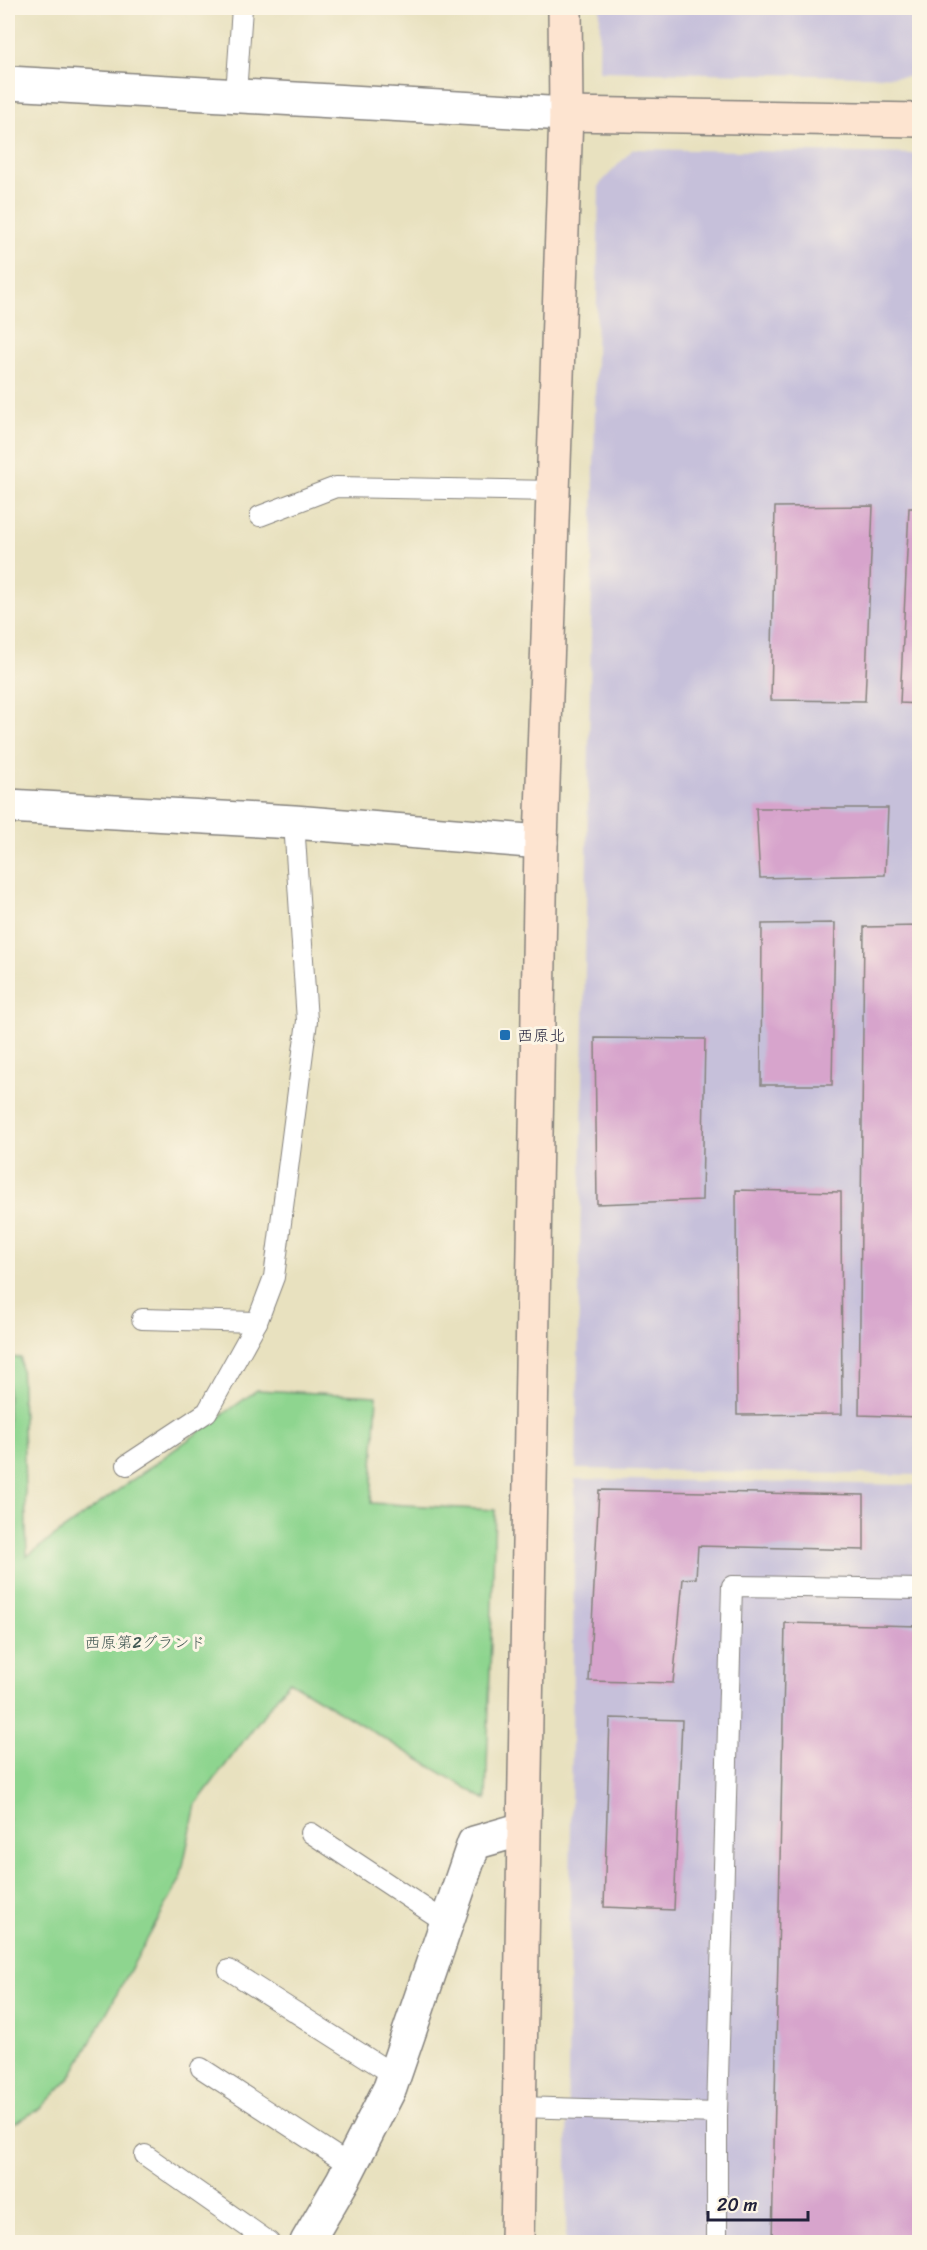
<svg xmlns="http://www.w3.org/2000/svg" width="927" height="2250" font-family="Sriracha,'Klee One',sans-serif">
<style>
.industrial{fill:#c6c0da}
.green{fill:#8ed58f;stroke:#587c65;stroke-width:1.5}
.building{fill:#d7a4cc}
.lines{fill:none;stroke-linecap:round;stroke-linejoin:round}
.lane-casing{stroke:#85827d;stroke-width:22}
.street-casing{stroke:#85827d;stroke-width:36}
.secondary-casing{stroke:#85827d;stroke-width:36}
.lane{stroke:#fff;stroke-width:20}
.street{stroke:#fff;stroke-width:33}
.secondary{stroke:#fde4d0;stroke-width:33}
.poi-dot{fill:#1f6fb2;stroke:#fcf5e5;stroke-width:2}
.labels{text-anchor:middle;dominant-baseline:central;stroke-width:6;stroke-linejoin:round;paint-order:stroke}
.poi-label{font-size:16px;fill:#22223b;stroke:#fcf5e5;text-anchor:start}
.park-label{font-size:16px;fill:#425854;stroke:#fcf5e5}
</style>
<rect width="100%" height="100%" fill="#fcf5e5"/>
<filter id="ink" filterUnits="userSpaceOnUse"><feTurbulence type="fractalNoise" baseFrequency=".0167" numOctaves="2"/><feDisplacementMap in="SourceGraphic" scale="12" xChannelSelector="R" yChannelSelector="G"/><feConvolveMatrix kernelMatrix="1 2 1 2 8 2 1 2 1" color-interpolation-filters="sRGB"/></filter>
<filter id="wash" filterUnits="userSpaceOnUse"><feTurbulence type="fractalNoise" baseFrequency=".008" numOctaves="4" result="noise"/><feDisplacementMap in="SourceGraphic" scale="24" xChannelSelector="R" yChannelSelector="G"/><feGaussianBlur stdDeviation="1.35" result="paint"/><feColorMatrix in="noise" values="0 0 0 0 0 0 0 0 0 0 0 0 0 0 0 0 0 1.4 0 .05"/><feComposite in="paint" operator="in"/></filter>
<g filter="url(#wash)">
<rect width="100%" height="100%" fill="#e8e1bf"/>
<g class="industrial">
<polygon points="600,8 919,8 919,77 599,71"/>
<polygon points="633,149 919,154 919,1475 576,1469 599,185"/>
<polygon points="575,1479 919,1485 919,2242 566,2242"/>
</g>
<polygon class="green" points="8,1357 21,1358 27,1556 257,1390 377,1396 371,1503 495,1510 486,1800 289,1681 196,1804 180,1880 71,2077 41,2108 10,2126 8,2126"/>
<g id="blocks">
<g class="building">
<polygon points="873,506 865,701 771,700 775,507"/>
<polygon points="909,508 920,508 920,704 900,703"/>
<polygon points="756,808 888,808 885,875 760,878"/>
<polygon points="835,923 832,1085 761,1085 762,924"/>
<polygon points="920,926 920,1417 859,1415 864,927"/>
<polygon points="595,1038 705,1039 702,1200 597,1204"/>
<polygon points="736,1190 841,1192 842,1414 737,1415"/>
<polygon points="599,1490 864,1495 864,1550 698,1546 696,1578 683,1579 673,1683 589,1681"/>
<polygon points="785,1623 920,1626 920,2242 772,2242"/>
<polygon points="610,1718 682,1720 674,1910 604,1907"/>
<polygon points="679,2239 679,2242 637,2242 637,2241"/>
</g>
</g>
</g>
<g filter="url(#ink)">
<use href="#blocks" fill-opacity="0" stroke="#85827d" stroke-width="1.5"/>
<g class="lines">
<defs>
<g id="lane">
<polyline points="236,94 242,8"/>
<polyline points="260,516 336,487 553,491"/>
<polyline points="142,1319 257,1322"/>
<polyline points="127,1465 207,1412 257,1322 274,1277 307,1021 294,822"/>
<polyline points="311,1833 447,1923"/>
<polyline points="229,1970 394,2075"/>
<polyline points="201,2068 351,2166"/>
<polyline points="519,2107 717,2113 732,1586 920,1589"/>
<polyline points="717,2113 717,2242"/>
<polyline points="145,2155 269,2242"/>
</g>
<g id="street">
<polyline points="8,83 566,114"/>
<polyline points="8,806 294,822 541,842"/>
<polyline points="307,2242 343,2180 390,2088 474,1843 523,1829"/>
</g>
<g id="secondary">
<polyline points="566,114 920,120"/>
<polyline points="517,2242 541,842 566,114 565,8"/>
</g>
</defs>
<use href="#lane" class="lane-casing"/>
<use href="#street" class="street-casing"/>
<use href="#secondary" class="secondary-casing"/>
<use href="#lane" class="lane"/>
<use href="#street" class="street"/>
<use href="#secondary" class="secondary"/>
</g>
</g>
<rect class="poi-dot" x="499" y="1029" width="12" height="12" rx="3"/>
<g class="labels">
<g class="poi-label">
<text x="517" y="1035">西原北</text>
</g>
<g class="park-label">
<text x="145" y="1642">西原第2グランド</text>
</g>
</g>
<rect width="927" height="2250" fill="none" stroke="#fcf5e5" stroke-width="30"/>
<path d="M708 2211v9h100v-9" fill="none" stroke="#22223b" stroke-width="3"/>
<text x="717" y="2211" font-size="18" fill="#22223b" stroke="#fcf5e5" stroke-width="4.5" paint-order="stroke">20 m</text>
</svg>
